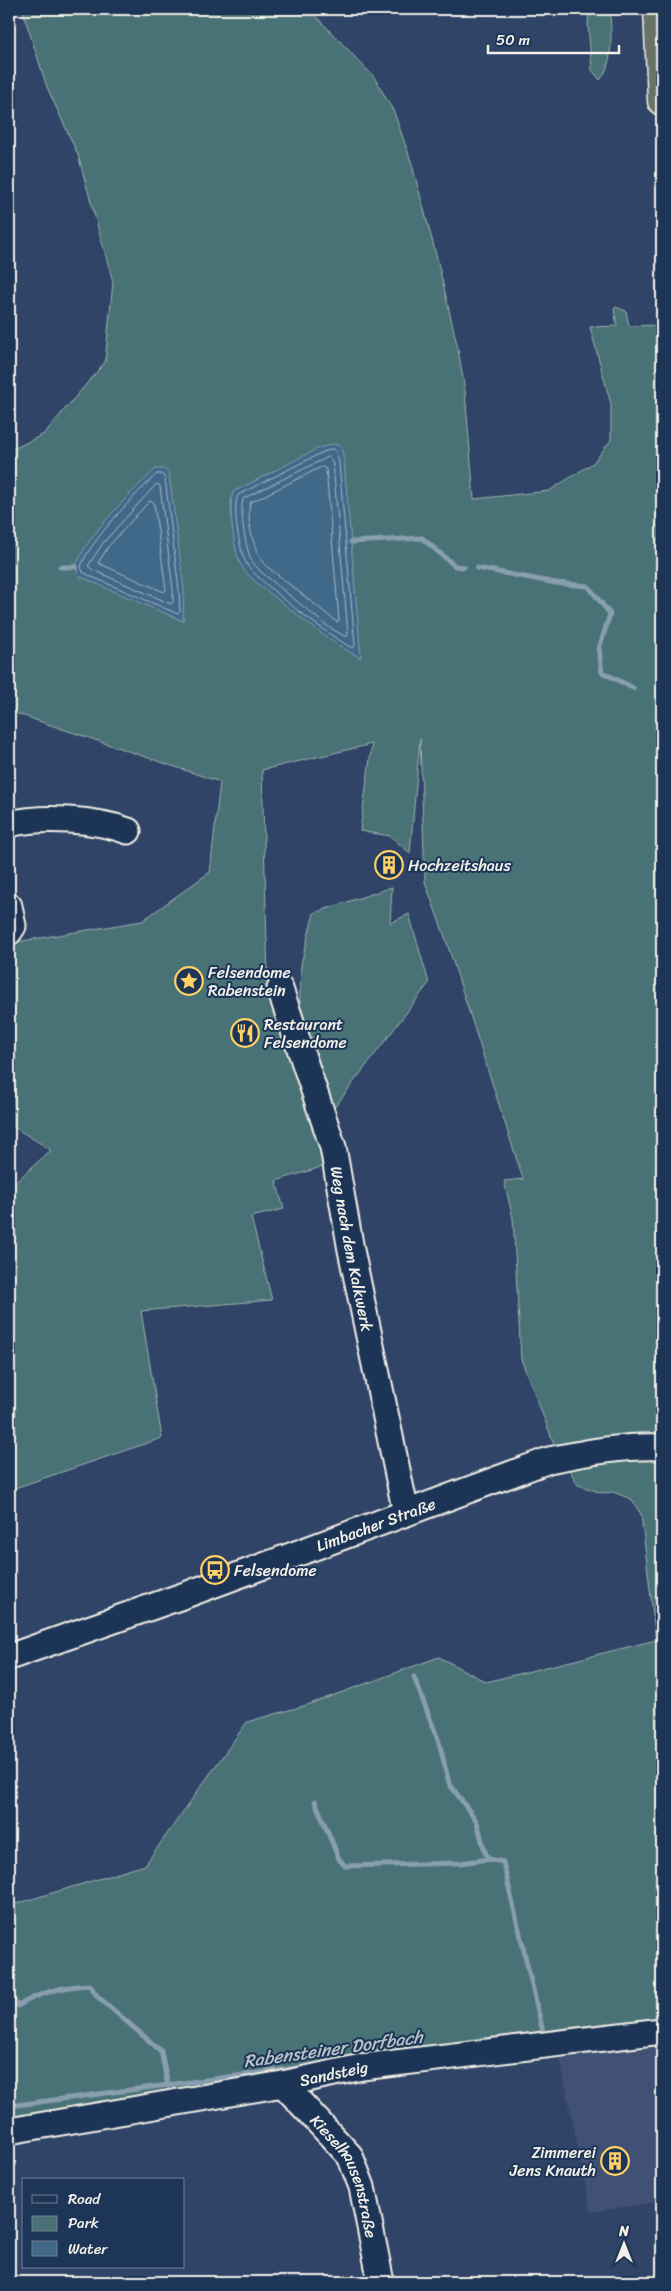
<svg xmlns="http://www.w3.org/2000/svg" width="671" height="2291" font-family="Sriracha,sans-serif">
<style>
.built{fill:#415175}
.green{fill:#4a7276;stroke:#9fb2af}
.water{fill:#416789;stroke:#899eaf}
.lines{fill:none;stroke-linecap:round;stroke-linejoin:round}
.shore{stroke:#acbac2;stroke-width:1}
.stream{stroke:#899eaf;stroke-width:5}
.minor-casing{stroke:#f4f1e8;stroke-width:29}
.highway-casing{stroke:#f4f1e8;stroke-width:31}
.minor{stroke:#1d3557;stroke-width:25}
.highway{stroke:#687266;stroke-width:28}
.labels{text-anchor:middle;dominant-baseline:central;stroke-width:4;stroke-linejoin:round;paint-order:stroke}
.poi-label{font-size:16px;fill:#f4f1e8;stroke:#1d3557;text-anchor:start}
.street-label{font-size:16px;fill:#f4f1e8;stroke:#1d3557}
.water-label{font-size:18px;font-style:italic;fill:#b5c1c7;stroke:#1d3557}
</style>
<rect width="100%" height="100%" fill="#304468"/>
<filter id="ink" filterUnits="userSpaceOnUse"><feTurbulence type="fractalNoise" baseFrequency=".02" numOctaves="2"/><feDisplacementMap in="SourceGraphic" scale="10" xChannelSelector="R" yChannelSelector="G"/><feConvolveMatrix kernelMatrix="1 2 1 2 8 2 1 2 1" color-interpolation-filters="sRGB"/></filter>
<g filter="url(#ink)">
<polygon class="built" points="662,2035 662,2201 591,2212 558,2049"/>
<g class="green">
<polygon points="22,9 309,9 374,77 394,112 411,161 438,262 458,349 465,391 474,499 549,491 593,463 611,440 611,404 590,327 617,326 614,309 616,307 626,311 629,326 662,325 662,2023 543,2032 9,2128 9,1906 145,1865 247,1722 307,1705 439,1657 486,1682 656,1640 641,1514 631,1499 613,1492 602,1493 578,1485 553,1441 521,1359 513,1218 504,1181 523,1179 445,937 425,882 420,739 410,853 390,836 360,831 372,744 262,770 268,978 331,1164 276,1181 284,1209 251,1217 272,1300 141,1311 162,1438 9,1490 9,1188 51,1150 9,1124 9,950 16,942 142,921 210,872 220,782 9,711 9,451 44,434 105,362 113,282 78,155 47,87"/>
<path d="M589,9H610V12C611,33 614,64 600,80L592,70L588,26Z"/>
<polygon points="392,887 390,923 409,914 429,983 331,1112 299,1025 301,964 314,913"/>
</g>
<g class="water">
<path d="M334,444L341,446L344,462L361,658C329,642 304,620 276,598C265,589 251,580 242,567C234,554 228,507 233,492L319,448Z"/>
<path d="M156,469H164L169,474L184,589L183,621L88,580L79,576L76,567C84,538 133,490 156,469Z"/>
</g>
<g class="lines">
<g class="shore">
<path d="M333,449L336,451L339,463L355,645L353,648C336,642 252,577 246,563C239,548 232,509 238,495L321,453Z"/>
<path d="M329,457L333,464L348,634L346,637L327,626L260,571C258,568 254,565 252,561C246,551 239,510 243,499Z"/>
<path d="M322,467L326,469L339,620L337,622L265,565C254,552 246,521 250,503Z"/>
<path d="M157,474H162L165,478L179,590L180,612L178,614L90,576L83,572L81,567C87,544 138,491 157,474Z"/>
<polygon points="157,484 160,486 173,590 173,602 171,604 93,570 88,566 103,543"/>
<polygon points="150,501 154,503 166,590 164,592 98,563 108,547"/>
</g>
<g class="stream">
<polyline points="351,542 422,538 455,566 464,567"/>
<polyline points="60,567 76,567"/>
<polyline points="477,568 556,583 588,586 610,614 599,649 602,672 633,688"/>
<polyline points="414,1677 439,1742 449,1783 477,1822 485,1852 489,1859"/>
<polyline points="315,1801 339,1859 345,1866 460,1863 489,1859 503,1862 543,2032"/>
<path d="M10,1981L13,2000L18,2006C40,1992 65,1986 90,1985L97,1996L161,2051L168,2086"/>
<polyline points="487,2040 608,2025"/>
<polyline points="9,2106 303,2067"/>
</g>
<defs>
<g id="minor">
<path d="M9,824C42,816 95,819 128,831"/>
<polyline points="9,906 13,926 9,932"/>
<path id="s1" d="M280,989L333,1147L351,1250L406,1513"/>
<path id="s2" d="M9,1657L188,1594L549,1460C585,1453 625,1445 662,1447"/>
<path id="s3" d="M283,2084L350,2156L362,2187L381,2282"/>
<path id="s4" d="M9,2131L283,2084L362,2067L662,2031"/>
</g>
<polyline id="highway" points="658,9 662,101"/>
</defs>
<use href="#minor" class="minor-casing"/>
<use href="#highway" class="highway-casing"/>
<use href="#minor" class="minor"/>
<use href="#highway" class="highway"/>
</g>
</g>
<defs>
<symbol id="building-ring" viewBox="-11 -11 22 22"><circle r="9.5" fill="#1d3557" stroke="#ffd166" stroke-width="1.5"/><path d="M-4-6H4V6H1V3H-1V6H-4ZM-2.5-4.3h1.7v1.8h-1.7ZM.8-4.3h1.7v1.8H.8ZM-2.5-1h1.7V.8h-1.7ZM.8-1h1.7V.8H.8Z" fill="#ffd166"/></symbol>
<symbol id="sight-ring" viewBox="-11 -11 22 22"><circle r="9.5" fill="#1d3557" stroke="#ffd166" stroke-width="1.5"/><path d="M0-6L1.8-2.2L6-1.7L2.9 1.2L3.7 5.4L0 3.3L-3.7 5.4L-2.9 1.2L-6-1.7L-1.8-2.2Z" fill="#ffd166"/></symbol>
<symbol id="restaurant-ring" viewBox="-11 -11 22 22"><circle r="9.5" fill="#1d3557" stroke="#ffd166" stroke-width="1.5"/><path d="M-5-6h1v4h1v-4h1v4h1v-4h1v5L-1.5 .5V6h-2V.5L-5-1ZM5-6V6H3V1.5H1.5Q1.5-4 5-6Z" fill="#ffd166"/></symbol>
<symbol id="bus-ring" viewBox="-11 -11 22 22"><circle r="9.5" fill="#1d3557" stroke="#ffd166" stroke-width="1.5"/><path d="M-5-6H5V4H4V6H2V4H-2V6H-4V4H-5ZM-3.5-4V0h7V-4ZM-3.5 1.2v1.5H-2V1.2ZM2 1.2v1.5H3.5V1.2Z" fill="#ffd166"/></symbol>
</defs>
<g fill-rule="evenodd">
<use href="#building-ring" x="373" y="849" width="32" height="32"/>
<use href="#sight-ring" x="173" y="965" width="32" height="32"/>
<use href="#restaurant-ring" x="229" y="1017" width="32" height="32"/>
<use href="#bus-ring" x="199" y="1554" width="32" height="32"/>
<use href="#building-ring" x="599" y="2145" width="32" height="32"/>
</g>
<g class="labels">
<g class="poi-label">
<text x="408" y="865">Hochzeitshaus</text>
<text x="208" y="972">Felsendome<tspan x="208" dy="18">Rabenstein</tspan></text>
<text x="264" y="1024">Restaurant<tspan x="264" dy="18">Felsendome</tspan></text>
<text x="234" y="1570">Felsendome</text>
<text x="596" y="2152" text-anchor="end">Zimmerei<tspan x="596" dy="18">Jens Knauth</tspan></text>
</g>
<g class="street-label">
<text stroke="none"><textPath href="#s1" startOffset="270">Weg nach dem Kalkwerk</textPath></text>
<text stroke="none"><textPath href="#s2" startOffset="390">Limbacher Straße</textPath></text>
<text stroke="none"><textPath href="#s4" startOffset="330">Sandsteig</textPath></text>
<text stroke="none"><textPath href="#s3" startOffset="114">Kieselhausenstraße</textPath></text>
</g>
<g class="water-label">
<text transform="translate(333 2049) rotate(-8)">Rabensteiner Dorfbach</text>
</g>
</g>
<rect width="671" height="2291" fill="none" stroke="#1d3557" stroke-width="30"/>
<rect x="15" y="15" width="641" height="2261" fill="none" stroke="#f4f1e8" stroke-width="2" filter="url(#ink)"/>
<rect x="22" y="2178" width="162" height="90" fill="#1d3557" stroke="#738091"/>
<rect x="32" y="2195" width="25" height="8" fill="#1d3557" stroke="#738091"/>
<text x="68" y="2204" font-size="15" fill="#f4f1e8">Road</text>
<rect x="32" y="2216" width="25" height="15" fill="#4a7276" stroke="#738091"/>
<text x="68" y="2228" font-size="15" fill="#f4f1e8">Park</text>
<rect x="32" y="2241" width="25" height="15" fill="#416789" stroke="#738091"/>
<text x="68" y="2254" font-size="15" fill="#f4f1e8">Water</text>
<g transform="translate(624 2244)" stroke="#1d3557" stroke-width="4" paint-order="stroke">
<path d="M0-4L9 19L0 12L-9 19Z" fill="#f4f1e8"/>
<text y="-8" font-size="14" font-weight="bold" text-anchor="middle" fill="#f4f1e8">N</text>
</g>
<path d="M488 45v8h131v-8" fill="none" stroke="#f4f1e8" stroke-width="2.5"/>
<text x="496" y="45" font-size="15" fill="#f4f1e8" stroke="#1d3557" stroke-width="4" paint-order="stroke">50 m</text>
</svg>
